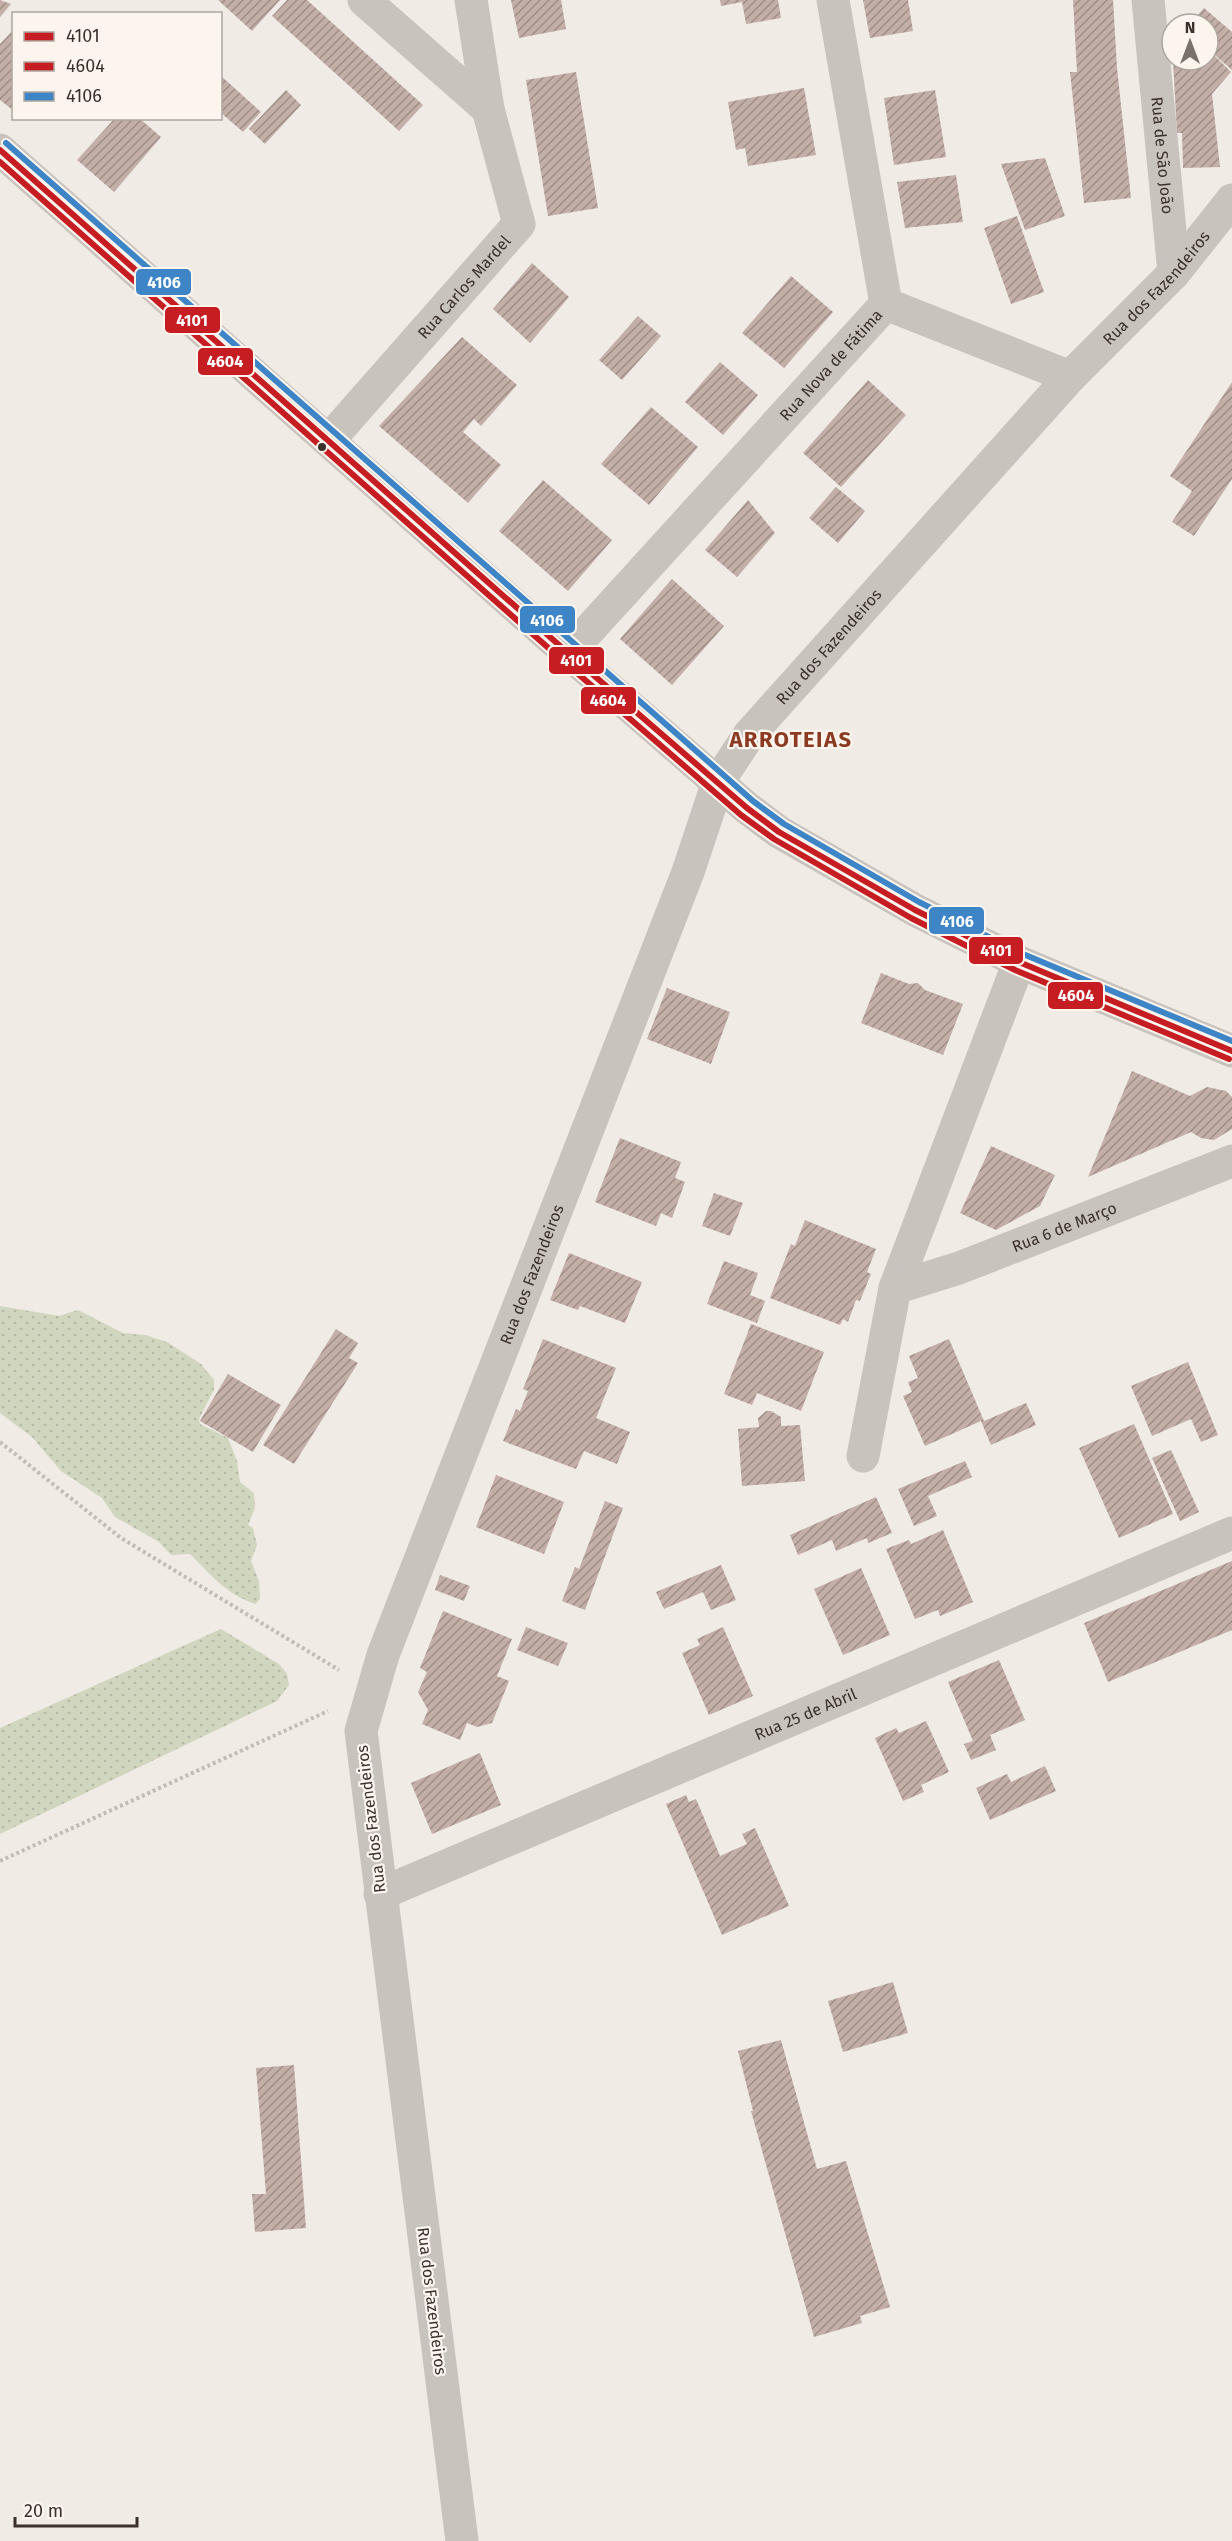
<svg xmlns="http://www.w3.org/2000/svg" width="1232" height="2541" font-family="'Fira Sans',sans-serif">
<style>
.grass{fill:url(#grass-dots)}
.building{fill:url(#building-hatch)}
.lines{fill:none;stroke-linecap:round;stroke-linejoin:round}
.path{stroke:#c2bbb6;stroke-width:4;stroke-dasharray:3 3;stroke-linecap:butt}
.minor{stroke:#c9c3be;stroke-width:33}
.bus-1-casing{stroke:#fbf5ee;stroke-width:10}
.bus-2-casing{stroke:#fbf5ee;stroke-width:10}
.bus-3-casing{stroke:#fbf5ee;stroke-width:10}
.bus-1{stroke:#c61d23;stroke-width:6}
.bus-2{stroke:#c61d23;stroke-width:6}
.bus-3{stroke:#3d85c6;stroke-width:6}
.bus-dot{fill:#3b302b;stroke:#fbf5ee;stroke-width:2}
.labels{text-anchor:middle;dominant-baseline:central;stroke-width:4.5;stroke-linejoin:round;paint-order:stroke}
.street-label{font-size:16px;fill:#3b302b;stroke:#fbf5ee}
.district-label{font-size:22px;font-weight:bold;letter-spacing:1.5px;fill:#8c3b22;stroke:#fbf5ee}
.line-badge{stroke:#fbf5ee;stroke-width:2}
.badge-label{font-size:16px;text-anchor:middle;font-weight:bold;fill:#fff}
</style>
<defs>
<pattern id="grass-dots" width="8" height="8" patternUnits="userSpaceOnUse" patternTransform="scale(1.5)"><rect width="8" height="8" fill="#d1d6bf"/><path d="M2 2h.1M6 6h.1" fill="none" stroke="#b4b8a4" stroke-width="1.8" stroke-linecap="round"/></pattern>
<pattern id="building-hatch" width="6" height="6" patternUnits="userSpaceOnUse" patternTransform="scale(1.5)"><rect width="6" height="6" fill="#c3afa7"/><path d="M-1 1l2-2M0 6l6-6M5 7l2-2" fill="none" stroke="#a08f88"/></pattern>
</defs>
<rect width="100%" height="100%" fill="#f0ebe5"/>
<g class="grass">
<path d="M0,1306L59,1316L78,1310L123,1333L145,1335L167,1342L201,1364L214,1380V1390L199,1419L200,1424L228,1438L237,1461L240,1482L254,1493L255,1508L248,1525L253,1528L257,1545L251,1561L259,1581L260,1599L255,1604C226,1594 211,1575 190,1554L171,1555L159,1542L115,1517L102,1498L61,1471L32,1437L0,1413Z"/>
<polygon points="221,1629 279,1664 287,1674 289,1685 277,1701 0,1834 0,1728"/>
</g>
<g class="building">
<polygon points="0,0 11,4 0,17"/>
<polygon points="218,0 280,0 252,31"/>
<polygon points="287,0 307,0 423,105 399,131 272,16"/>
<polygon points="511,0 561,0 566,29 519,38"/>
<polygon points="720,0 778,0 781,18 746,24 742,2 721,6"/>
<polygon points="863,0 908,0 913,31 870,38"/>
<polygon points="1073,0 1113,0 1117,68 1131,198 1084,203 1070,72 1077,72"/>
<polygon points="1204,8 1232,32 1232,70 1208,49 1208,24 1190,24"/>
<polygon points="14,29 14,111 0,100 0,44"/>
<polygon points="1214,55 1231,72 1212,94 1220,167 1183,168 1182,133 1177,133 1173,60 1208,60 1208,56"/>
<polygon points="576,72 598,208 548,216 526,80"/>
<polygon points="220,75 261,112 243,132 220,112"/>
<polygon points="804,88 816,155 748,166 745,148 736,150 728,102"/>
<polygon points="286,90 301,105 265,144 249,129"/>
<polygon points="935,90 946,157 894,165 884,98"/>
<polygon points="115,118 139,118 161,137 114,192 77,160"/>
<polygon points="1045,158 1065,216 1025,230 1001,164"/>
<polygon points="956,175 963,222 905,228 897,182"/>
<polygon points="1017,216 1044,292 1011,304 984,228"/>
<polygon points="532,263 569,297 530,343 493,309"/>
<polygon points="791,276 833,312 784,368 742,333"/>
<polygon points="638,316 661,336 622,380 599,360"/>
<polygon points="462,337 517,385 481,426 474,419 463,432 501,465 468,503 379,426"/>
<polygon points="720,362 758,395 723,435 685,402"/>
<polygon points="868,380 906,415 841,487 803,453"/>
<polygon points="1232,382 1232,479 1194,536 1172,522 1192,491 1170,476"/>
<polygon points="651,407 698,447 649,505 601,464"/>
<polygon points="543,480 612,540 568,591 499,531"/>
<polygon points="836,487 865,511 838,543 809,518"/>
<polygon points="748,500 775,533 737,577 705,550"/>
<polygon points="672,579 724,626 672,685 620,639"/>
<polygon points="881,973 909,984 918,983 925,990 963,1004 943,1055 861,1023"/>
<polygon points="667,988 730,1012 711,1064 647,1039"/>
<polygon points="1132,1071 1190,1096 1207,1087 1226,1091 1232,1097 1232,1129 1214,1140 1201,1138 1191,1132 1088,1177"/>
<polygon points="620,1138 681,1162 675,1178 685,1182 672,1218 661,1213 656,1226 595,1202"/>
<polygon points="991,1146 1055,1175 1040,1206 996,1230 960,1213"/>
<polygon points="714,1193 743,1203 730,1236 702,1226"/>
<polygon points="805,1220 876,1249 867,1272 871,1274 860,1301 856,1300 848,1322 843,1319 840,1325 770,1298 791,1244 795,1246"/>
<polygon points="569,1253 642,1282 625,1323 580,1306 578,1310 550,1300"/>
<polygon points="724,1261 758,1273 750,1295 765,1301 757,1323 707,1304"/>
<polygon points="751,1324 824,1352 801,1411 757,1393 752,1405 724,1394"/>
<polygon points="336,1329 358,1343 349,1358 358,1363 294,1464 263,1445"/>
<polygon points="543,1339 616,1368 596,1418 630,1432 617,1464 584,1451 576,1469 503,1441 516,1409 520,1411 528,1391 523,1389"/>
<polygon points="949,1339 984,1421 1026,1403 1036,1425 991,1445 981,1421 925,1446 903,1396 912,1392 908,1382 918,1378 909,1356"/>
<polygon points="1188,1362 1218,1435 1201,1442 1191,1419 1152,1436 1131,1386"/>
<polygon points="228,1374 281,1405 253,1452 200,1421"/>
<polygon points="766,1411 771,1411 781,1417 781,1426 800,1425 805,1481 742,1486 738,1429 759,1427 758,1418"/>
<polygon points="1134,1424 1173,1514 1119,1538 1079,1448"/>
<polygon points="1171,1450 1199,1512 1180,1521 1152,1458"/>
<polygon points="965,1461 972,1477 928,1496 937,1516 914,1526 898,1489"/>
<polygon points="496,1475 564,1502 544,1554 476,1527"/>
<polygon points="876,1497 892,1533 868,1543 867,1538 836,1551 832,1540 798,1555 790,1535"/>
<polygon points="605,1501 623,1508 585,1610 562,1601 575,1567 579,1569"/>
<polygon points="943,1530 973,1602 940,1616 938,1610 915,1619 886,1549 909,1540 911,1544"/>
<polygon points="1232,1561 1232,1630 1108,1682 1084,1623"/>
<polygon points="721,1565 736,1600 711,1610 703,1592 664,1609 656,1592"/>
<polygon points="861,1568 890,1635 843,1655 814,1589"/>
<polygon points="440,1575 470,1586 464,1601 435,1590"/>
<polygon points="443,1611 512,1639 497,1676 509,1681 492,1723 477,1727 467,1723 460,1740 422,1724 428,1710 418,1692 427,1672 420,1668"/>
<polygon points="526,1627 568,1643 558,1666 517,1650"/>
<polygon points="723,1627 753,1696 709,1715 682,1653 700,1645 697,1639"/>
<polygon points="999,1660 1025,1720 990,1735 996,1750 971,1760 964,1744 973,1741 948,1682"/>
<polygon points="926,1721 949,1772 921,1785 924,1792 903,1801 875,1738 896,1728 899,1733"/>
<polygon points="480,1753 501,1805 432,1834 411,1783"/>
<polygon points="1045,1766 1056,1791 990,1820 976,1788 1007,1774 1011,1782"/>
<polygon points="686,1795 689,1802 696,1799 720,1856 747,1844 742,1834 755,1828 789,1906 722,1935 666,1804"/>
<polygon points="893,1982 908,2033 843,2052 828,2001"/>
<polygon points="781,2040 817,2169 846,2161 890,2307 860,2316 862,2323 814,2337 751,2111 753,2111 738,2051"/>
<polygon points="294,2065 306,2228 255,2232 252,2194 266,2194 256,2068"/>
</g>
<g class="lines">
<g class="path">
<polyline points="0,1442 121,1538 339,1670"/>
<polyline points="0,1861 328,1711"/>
</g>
<g class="minor">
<polyline points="364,0 488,109"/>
<path id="s1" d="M1148,0L1174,273"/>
<polyline points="0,150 568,653 747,808 779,832 915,910 1019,962 1232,1051"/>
<polyline points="886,304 1070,377"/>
<path id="s2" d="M329,440L519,224L488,109L471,0"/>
<path id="s3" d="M568,653L886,304L833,0"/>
<polyline points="895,1288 1019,962"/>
<path id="s4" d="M863,1456L895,1288L959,1268L1232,1161"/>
<path id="s5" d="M380,1894L1232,1533"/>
<path id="s6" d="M462,2541L361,1731L383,1655L688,872L718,782L749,735L1070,377L1174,273L1232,200"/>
</g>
<defs>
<polyline id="bus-1" points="0,150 568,653 747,808 779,832 915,910 1019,962 1232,1051"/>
<polyline id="bus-2" points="0,162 562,660 741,815 774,839 911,918 1015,970 1229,1059"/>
<polyline id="bus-3" points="6,143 753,801 784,824 919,902 1023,954 1232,1041"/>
</defs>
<use href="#bus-1" class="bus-1-casing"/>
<use href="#bus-2" class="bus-2-casing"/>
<use href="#bus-3" class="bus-3-casing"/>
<use href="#bus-1" class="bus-1"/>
<use href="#bus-2" class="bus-2"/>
<use href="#bus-3" class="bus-3"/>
</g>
<circle class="bus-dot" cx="322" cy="447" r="5"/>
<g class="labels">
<g class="street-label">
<text stroke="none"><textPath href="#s1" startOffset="156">Rua de São João</textPath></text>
<text stroke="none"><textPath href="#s2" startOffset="204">Rua Carlos Mardel</textPath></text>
<text stroke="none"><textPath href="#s6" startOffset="2492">Rua dos Fazendeiros</textPath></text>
<text stroke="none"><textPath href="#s3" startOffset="390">Rua Nova de Fátima</textPath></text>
<text stroke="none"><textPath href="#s6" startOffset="2006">Rua dos Fazendeiros</textPath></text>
<text stroke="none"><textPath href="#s4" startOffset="351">Rua 6 de Março</textPath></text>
<text stroke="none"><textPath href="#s6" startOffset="1304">Rua dos Fazendeiros</textPath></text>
<text stroke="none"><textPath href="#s5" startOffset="462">Rua 25 de Abril</textPath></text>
<text transform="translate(371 1819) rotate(-97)">Rua dos Fazendeiros</text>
<text transform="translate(432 2301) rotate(83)">Rua dos Fazendeiros</text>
</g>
<g class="district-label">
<text x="791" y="739">ARROTEIAS</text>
</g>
</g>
<g class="line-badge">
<rect x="135" y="268" width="57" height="28" rx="6" fill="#3d85c6"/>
<rect x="164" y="306" width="57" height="28" rx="6" fill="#c61d23"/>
<rect x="197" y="347" width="57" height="29" rx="6" fill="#c61d23"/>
<rect x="519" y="605" width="57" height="29" rx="6" fill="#3d85c6"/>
<rect x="548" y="646" width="57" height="29" rx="6" fill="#c61d23"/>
<rect x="580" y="686" width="57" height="29" rx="6" fill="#c61d23"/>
<rect x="928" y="906" width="57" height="29" rx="6" fill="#3d85c6"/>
<rect x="968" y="936" width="56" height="29" rx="6" fill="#c61d23"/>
<rect x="1047" y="981" width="57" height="29" rx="6" fill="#c61d23"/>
</g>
<g class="badge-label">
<text x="164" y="288">4106</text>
<text x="192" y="326">4101</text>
<text x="225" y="367">4604</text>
<text x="547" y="626">4106</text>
<text x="576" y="666">4101</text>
<text x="608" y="706">4604</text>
<text x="957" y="927">4106</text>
<text x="996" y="956">4101</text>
<text x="1076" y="1001">4604</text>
</g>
<rect x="12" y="12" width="210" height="108" fill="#fbf5ee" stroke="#aea6a0" stroke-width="1.5"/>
<rect x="24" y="32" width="30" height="9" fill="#c61d23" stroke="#aea6a0" stroke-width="1.5"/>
<text x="66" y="42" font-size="18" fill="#3b302b">4101</text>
<rect x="24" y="62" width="30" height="9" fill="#c61d23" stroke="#aea6a0" stroke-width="1.5"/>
<text x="66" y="72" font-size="18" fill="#3b302b">4604</text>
<rect x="24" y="92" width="30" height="9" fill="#3d85c6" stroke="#aea6a0" stroke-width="1.5"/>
<text x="66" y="102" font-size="18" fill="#3b302b">4106</text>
<g transform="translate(1190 42)"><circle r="28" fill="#fbf5ee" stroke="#aea6a0" stroke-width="1.5"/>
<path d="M0-4.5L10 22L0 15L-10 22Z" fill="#7a716c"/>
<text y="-9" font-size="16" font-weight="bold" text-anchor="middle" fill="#3b302b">N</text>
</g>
<path d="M15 2517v9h122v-9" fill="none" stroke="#3b302b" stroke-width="3"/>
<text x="24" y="2517" font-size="18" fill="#3b302b" stroke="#fbf5ee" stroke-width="4.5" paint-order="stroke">20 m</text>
</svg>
